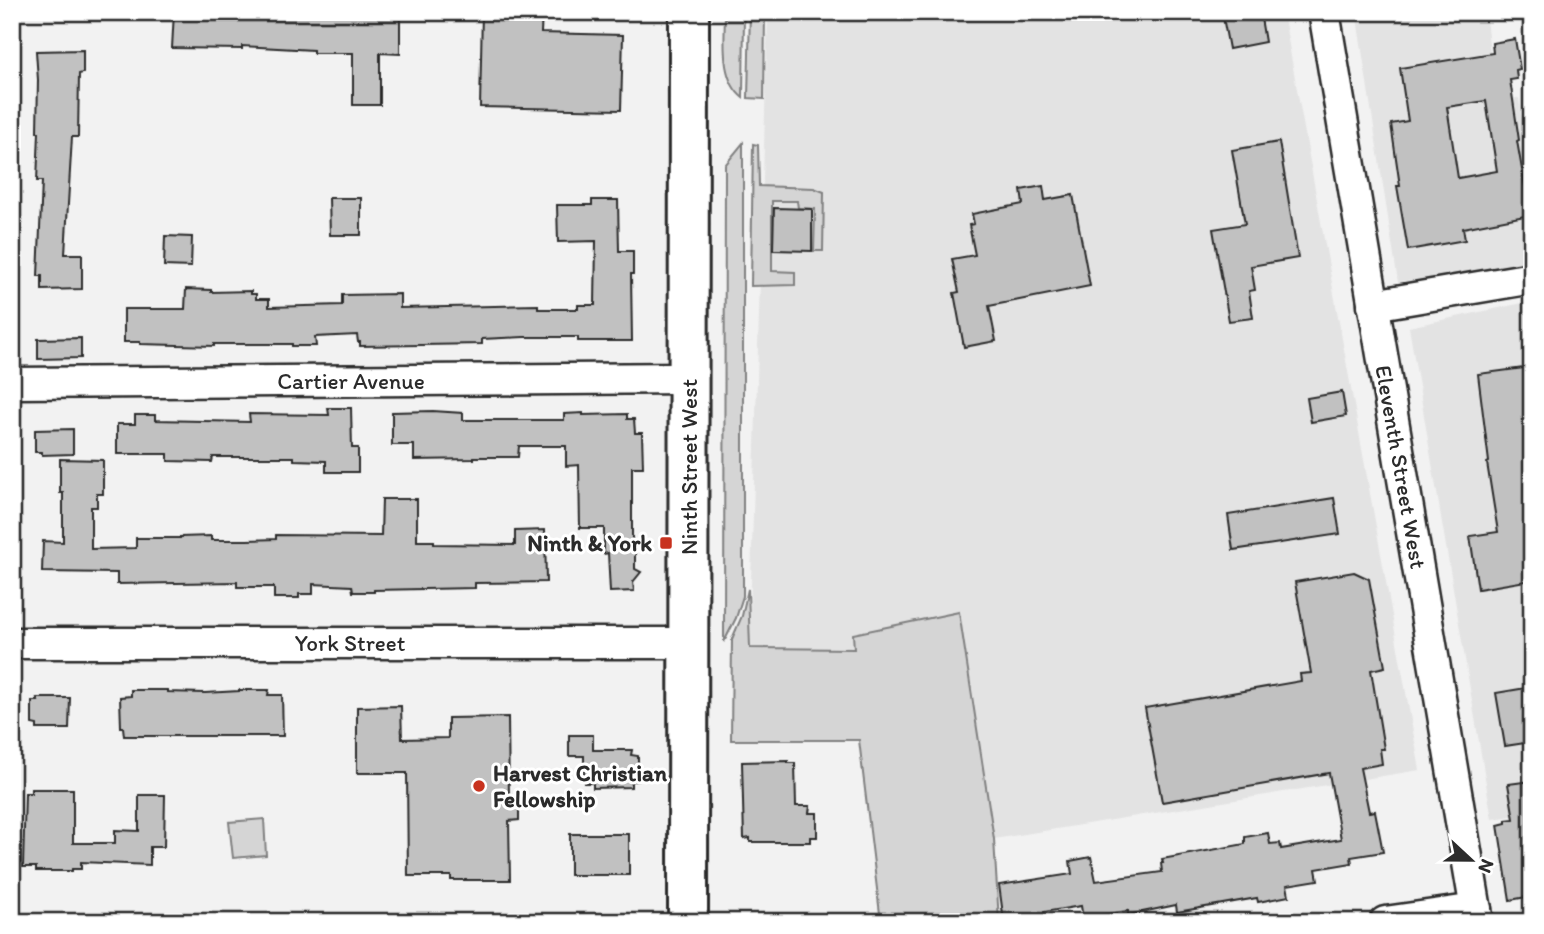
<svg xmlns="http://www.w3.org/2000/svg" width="1544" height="934" font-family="Itim,sans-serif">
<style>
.built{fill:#e3e3e3}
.green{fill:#d5d5d5;stroke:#808080;stroke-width:2}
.building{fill:#c1c1c1;stroke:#2b2b2b;stroke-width:2;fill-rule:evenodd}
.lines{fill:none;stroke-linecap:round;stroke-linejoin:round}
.minor-casing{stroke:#2b2b2b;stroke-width:35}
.major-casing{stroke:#2b2b2b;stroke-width:44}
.minor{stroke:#fff;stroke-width:30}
.major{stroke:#fff;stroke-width:38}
.poi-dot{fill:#c8321e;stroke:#fff;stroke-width:2.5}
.labels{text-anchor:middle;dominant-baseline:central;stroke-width:6;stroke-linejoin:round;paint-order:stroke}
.street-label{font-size:23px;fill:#2b2b2b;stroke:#fff}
.poi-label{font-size:23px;font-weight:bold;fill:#2b2b2b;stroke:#fff;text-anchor:end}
</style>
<rect width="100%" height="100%" fill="#f2f2f2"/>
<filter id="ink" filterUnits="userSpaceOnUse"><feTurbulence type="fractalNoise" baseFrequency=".0143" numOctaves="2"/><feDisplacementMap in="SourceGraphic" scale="14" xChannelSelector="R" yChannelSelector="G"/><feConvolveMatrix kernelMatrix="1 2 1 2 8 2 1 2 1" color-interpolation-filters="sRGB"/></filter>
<g filter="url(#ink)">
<g class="built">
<polygon points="768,12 1283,12 1420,770 994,839 959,612 853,635 854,649 749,648"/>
<polygon points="1356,12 1485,12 1496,99 1519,98 1532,197 1532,266 1398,282"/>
<polygon points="1532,301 1532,813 1492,819 1409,327"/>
</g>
<g class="green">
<path d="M725,12H744L743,98C719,79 725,39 725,12Z"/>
<polygon points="750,12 765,12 764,99 748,98"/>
<polygon points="743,143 743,596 736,618 724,642 725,165"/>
<polygon points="753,144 758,145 759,186 814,188 824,192 823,251 814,251 815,209 798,208 797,201 772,201 772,271 795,272 795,285 751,286"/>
<polygon points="748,589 750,648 854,649 853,634 959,612 994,839 999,922 881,922 859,740 731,740 732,639 742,616"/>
<polygon points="264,819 266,855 233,858 229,822"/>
</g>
<g class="building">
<polygon points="174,12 400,12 400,54 380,53 380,105 353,105 353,53 313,53 313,50 242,46 242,49 172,48"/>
<polygon points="482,12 542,12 541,33 623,35 621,110 480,107"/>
<polygon points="1222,12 1260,12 1265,42 1229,49"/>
<path d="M1515,39L1520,69L1516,70L1517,79L1510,80L1519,140L1517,141L1530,215L1463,228L1465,240L1408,250L1397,186H1400L1391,124L1408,121L1400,68L1493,53L1492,43ZM1486,101L1497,171L1458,178L1447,107Z"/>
<polygon points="83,50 83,73 79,74 78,137 72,137 65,254 82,254 82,289 42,290 42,276 38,276 42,181 37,181 39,132 37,132 38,80 36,51"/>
<polygon points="1279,142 1298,258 1251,266 1255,290 1249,291 1253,318 1229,321 1213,229 1245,224 1232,150"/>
<polygon points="1043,186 1045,200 1073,195 1090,286 989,306 996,341 964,347 954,293 959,292 952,259 975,255 969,225 974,224 972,214 1023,204 1021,190"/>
<polygon points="329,198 361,198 361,235 330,235"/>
<polygon points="592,200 618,200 619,251 633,251 633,274 631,274 632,341 578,341 578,337 524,337 482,339 482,344 360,346 360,342 358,342 357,335 315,337 316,346 292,346 292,344 214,344 214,346 140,344 140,342 124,342 124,309 185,309 186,289 211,290 211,292 251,291 251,294 256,294 256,299 269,299 269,307 342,305 342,295 400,294 400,308 538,305 538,309 578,309 578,305 595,305 596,241 558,242 557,205 592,205"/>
<polygon points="774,208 812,209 812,251 773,250"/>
<polygon points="165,236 192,237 191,267 164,266"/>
<polygon points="81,338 81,358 38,359 38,339"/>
<polygon points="1532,367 1532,580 1478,589 1470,536 1498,532 1487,463 1489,462 1478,374"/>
<polygon points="1342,392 1346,416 1311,422 1307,398"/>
<polygon points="328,408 351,408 352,448 358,448 358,472 326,472 326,461 294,460 294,457 213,457 212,462 168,461 168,454 117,454 117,424 135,424 135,415 155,415 155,420 250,422 249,414 329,415"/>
<polygon points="433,411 463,413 463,420 564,420 564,414 583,413 583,415 627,414 627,419 634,419 635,433 642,433 643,467 632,467 632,542 635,542 635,569 641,572 633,582 634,591 610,592 608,553 604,554 604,528 580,528 579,465 566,466 566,446 519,446 518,457 474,457 474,459 414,460 414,445 392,445 392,412"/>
<polygon points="73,429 73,454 42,455 42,452 35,452 35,430"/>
<polygon points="60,459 103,460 103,494 97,494 97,507 91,507 91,549 136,548 136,538 180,538 180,537 211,536 211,540 247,540 276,539 276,535 381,536 382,499 417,499 417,541 434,541 434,544 515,545 515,531 545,530 546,582 475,583 475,588 374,590 374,592 353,592 352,586 313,584 313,594 299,594 299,598 274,598 274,587 237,587 237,582 117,584 117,573 42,572 43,541 63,542 63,493 60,493"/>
<polygon points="1334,498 1340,534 1233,550 1228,515"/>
<polygon points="1354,572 1369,579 1385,667 1371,670 1384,749 1380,749 1382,764 1360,768 1369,812 1375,811 1383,852 1351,857 1352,863 1316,869 1318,880 1287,885 1289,896 1258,902 1257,898 1177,912 1176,905 1128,915 1128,911 1083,918 1081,906 1044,912 1045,922 1004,922 999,885 1072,874 1070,861 1091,857 1096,881 1162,872 1161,863 1163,863 1162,859 1245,844 1245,837 1268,833 1270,844 1280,843 1281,849 1341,839 1329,773 1162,802 1145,708 1301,681 1300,674 1311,673 1295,582"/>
<polygon points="1532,687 1532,742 1505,746 1496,693"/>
<polygon points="131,690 167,690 167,692 205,693 239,691 239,690 269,690 268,695 282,695 283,736 124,736 123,727 121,727 120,697 131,696"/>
<polygon points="37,698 70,698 69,729 37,729 37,725 32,724 32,701 38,701"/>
<polygon points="401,706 402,739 448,738 448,718 508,717 509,800 519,800 519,820 509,821 510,880 451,880 451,876 408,876 407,773 357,773 357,707"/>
<polygon points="569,735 593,735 593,750 632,750 631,755 638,756 638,781 631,781 631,787 593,788 593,783 584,783 584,756 569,756"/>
<polygon points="788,761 788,763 795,763 796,806 810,806 809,813 817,813 817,837 810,837 810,842 750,842 750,838 744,839 742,762"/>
<polygon points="1532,781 1532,896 1510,900 1498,825 1506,823 1506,820 1514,819 1508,784"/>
<polygon points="31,789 73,789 73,843 115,843 115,830 139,831 139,795 165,795 164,847 150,847 150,865 81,862 81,869 72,869 72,871 36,871 36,867 23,867 25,793 31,793"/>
<rect x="570" y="834" width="59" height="41"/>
</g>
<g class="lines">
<defs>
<g id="minor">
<polyline points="1324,12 1478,922"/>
<polyline points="1373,305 1532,278"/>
<polyline points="12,383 690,378"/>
<polyline points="12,643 689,643"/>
<polyline points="1385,922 1476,909"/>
</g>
<polyline id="major" points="688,922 689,12"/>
</defs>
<use href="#minor" class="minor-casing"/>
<use href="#major" class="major-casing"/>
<use href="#minor" class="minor"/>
<use href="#major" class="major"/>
</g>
</g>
<g class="poi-dot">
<rect x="659" y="536" width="14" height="14" rx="3.5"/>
<circle cx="479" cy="786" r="7"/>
</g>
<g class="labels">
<g class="street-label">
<text x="351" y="381">Cartier Avenue</text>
<text transform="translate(689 467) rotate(-90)">Ninth Street West</text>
<text transform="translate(1401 467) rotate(80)">Eleventh Street West</text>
<text x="350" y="643">York Street</text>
</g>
<g class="poi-label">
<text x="652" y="543">Ninth &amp; York</text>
<text x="493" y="773" text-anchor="start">Harvest Christian<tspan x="493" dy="26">Fellowship</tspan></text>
</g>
</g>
<rect width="1544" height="934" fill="none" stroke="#fff" stroke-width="42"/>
<rect x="21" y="21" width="1502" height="892" fill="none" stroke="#2b2b2b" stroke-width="2.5" filter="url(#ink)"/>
<g transform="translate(1471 860) rotate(112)" stroke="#ffffff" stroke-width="5" paint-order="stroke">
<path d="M0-5L12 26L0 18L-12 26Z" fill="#2b2b2b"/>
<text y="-10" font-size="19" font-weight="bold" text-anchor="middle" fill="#2b2b2b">N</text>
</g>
</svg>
